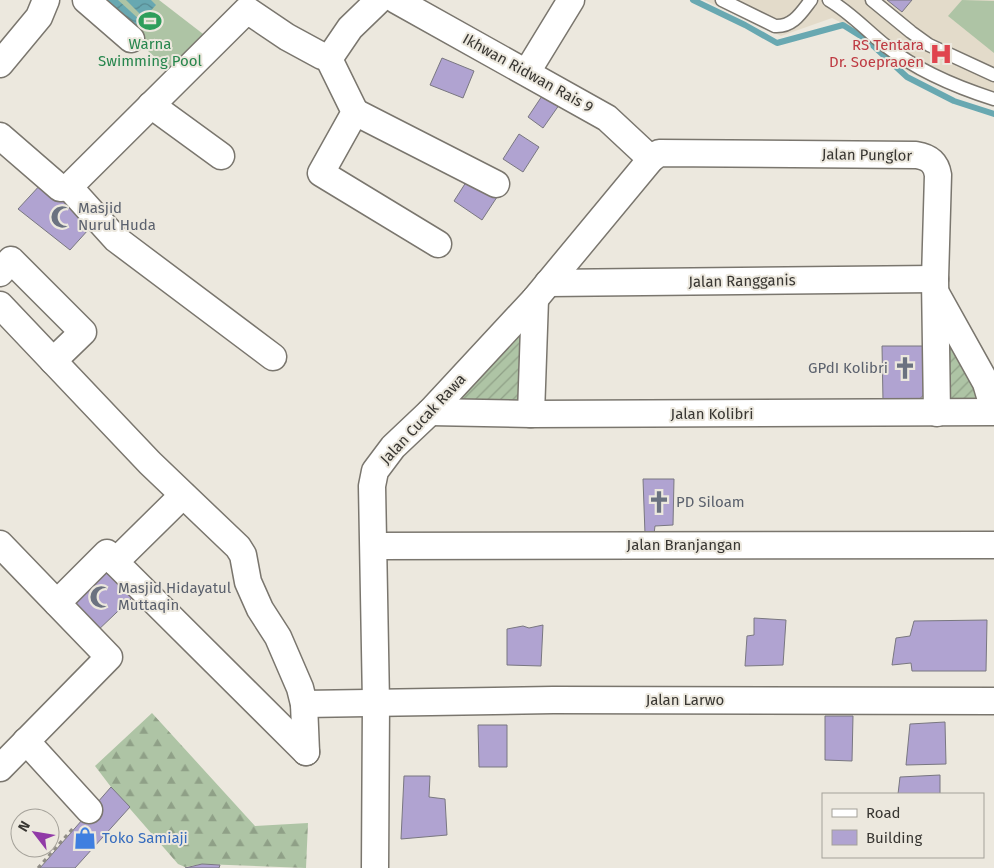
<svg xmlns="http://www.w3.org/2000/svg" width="994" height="868" font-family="'Fira Sans',sans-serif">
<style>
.built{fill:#e3dbca}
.forest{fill:url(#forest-firs)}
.garden{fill:url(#garden-furrows)}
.pitch{fill:#aec4a5}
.water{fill:url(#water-waves)}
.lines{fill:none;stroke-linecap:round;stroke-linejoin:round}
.stream{stroke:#68a8b1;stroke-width:6}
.building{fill:#b0a3d1;stroke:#797780}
.lane-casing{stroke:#7a766e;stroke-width:15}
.street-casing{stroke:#7a766e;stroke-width:29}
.path{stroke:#908d86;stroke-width:3;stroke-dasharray:4 4;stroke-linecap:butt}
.lane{stroke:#fff;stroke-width:12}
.street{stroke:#fff;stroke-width:26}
.labels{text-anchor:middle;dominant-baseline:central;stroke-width:4;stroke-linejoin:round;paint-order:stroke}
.leisure-label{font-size:15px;fill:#27864d;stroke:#ece8de}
.health-label{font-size:15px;fill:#be3a42;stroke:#ece8de;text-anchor:end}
.street-label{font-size:15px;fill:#383632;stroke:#ece8de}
.worship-label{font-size:15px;fill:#5b616d;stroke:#ece8de;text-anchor:start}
.shop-label{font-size:15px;fill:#366cbe;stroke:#ece8de;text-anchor:start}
</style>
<defs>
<pattern id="forest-firs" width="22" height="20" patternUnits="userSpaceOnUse" patternTransform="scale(1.25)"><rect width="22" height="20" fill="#aec4a5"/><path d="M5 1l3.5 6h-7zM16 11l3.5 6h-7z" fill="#8fa087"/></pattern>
<pattern id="garden-furrows" width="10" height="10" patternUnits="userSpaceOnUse" patternTransform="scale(1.25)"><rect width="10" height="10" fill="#aec4a5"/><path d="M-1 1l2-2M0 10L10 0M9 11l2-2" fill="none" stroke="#8fa087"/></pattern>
<pattern id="water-waves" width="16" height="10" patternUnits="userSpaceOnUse" patternTransform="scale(1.25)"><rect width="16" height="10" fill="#68a8b1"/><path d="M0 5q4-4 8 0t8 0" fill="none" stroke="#578a91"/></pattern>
</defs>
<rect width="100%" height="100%" fill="#ece8de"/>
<polygon class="built" points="704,0 994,0 994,106 965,97 908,72 868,36 832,18 781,36"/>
<polygon class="forest" points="152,713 255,826 308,823 306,868 202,864 185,867 178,864 111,787 95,766"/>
<g class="garden">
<polygon points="522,330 523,403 463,407 457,398"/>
<polygon points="946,337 982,401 949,406"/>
</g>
<g class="pitch">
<polygon points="100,0 159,0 207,37 173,73 96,5"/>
<polygon points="962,0 994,1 994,53 948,16"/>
</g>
<g class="water">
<polygon points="108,0 118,0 141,21 130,34 101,8"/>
<polygon points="126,0 151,0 156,5 144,18"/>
</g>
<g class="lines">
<polyline class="stream" points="693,0 745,25 777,43 843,25 867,40 907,77 954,101 994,114"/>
</g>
<g class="building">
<polygon points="887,0 912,0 902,12"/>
<polygon points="442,58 474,71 463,98 430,85"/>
<polygon points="548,87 564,98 543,128 528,117"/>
<polygon points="519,134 539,147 523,172 503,159"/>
<polygon points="470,176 499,194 482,220 454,201"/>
<polygon points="42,183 98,219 70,250 18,209"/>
<polygon points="882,346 926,346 928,390 917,402 883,401"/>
<polygon points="643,479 674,479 673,525 655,526 654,534 645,534"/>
<polygon points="107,560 138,592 94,634 63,601"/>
<polygon points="754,618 786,620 783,665 745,666 747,636 754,635"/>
<polygon points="987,620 986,671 912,671 911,663 892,665 896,638 910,636 914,621"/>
<polygon points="543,625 541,666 507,665 507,629 523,626 529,628"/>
<polygon points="825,716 853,716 852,761 825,760"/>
<polygon points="945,722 946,764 906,765 910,724"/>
<polygon points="478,725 507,725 507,767 479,767"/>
<polygon points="940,775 940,794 898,794 900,777"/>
<polygon points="404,776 430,776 429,797 445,799 447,835 401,839"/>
<polygon points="111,787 130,807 75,868 40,868"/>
<polygon points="202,864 220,865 219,868 185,868"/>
</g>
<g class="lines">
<defs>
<g id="lane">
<path d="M722,0L775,26C793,27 801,13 811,0"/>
<path d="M829,0C851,13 867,31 886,46C918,71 956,87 994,99"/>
<polyline points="872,0 911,32 929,45 994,75"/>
</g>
<g id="street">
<polyline points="86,0 131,39"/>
<polyline points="396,0 607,118 651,159"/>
<polyline points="328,57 355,112 321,173 438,244"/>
<polyline points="0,64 39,17 46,0"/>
<polyline points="527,72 571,0"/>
<polyline points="151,105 221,156"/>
<polyline points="355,112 496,184"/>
<polyline points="0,136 60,188 69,187 247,10 287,37 322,56 328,57 333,53 350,28 379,0"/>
<polyline points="69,187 116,239 273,357"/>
<polyline points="0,273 11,260 83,332 53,361"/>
<polyline points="548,283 935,279"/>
<polyline points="937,295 986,383 994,410"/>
<polyline points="0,305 150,463 238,547 243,555 248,582 260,609 278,637 300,688 304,704 306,752"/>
<polyline points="430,412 531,414 994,412"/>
<polyline points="531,414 535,299"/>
<polyline points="183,495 115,562 306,752"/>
<polyline points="0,544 109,657 0,768"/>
<polyline points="374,546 994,545"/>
<polyline points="57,603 107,553 115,562"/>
<polyline points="304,704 553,700 994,701"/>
<polyline points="26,741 89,810"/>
<path d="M375,868L376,703L372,486L375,471L393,447L430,412L535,299L651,159L659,153L916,155C929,157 936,162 938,175L935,279L937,413"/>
</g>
</defs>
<use href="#lane" class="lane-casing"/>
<use href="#street" class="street-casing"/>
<polyline class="path" points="38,868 74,827"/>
<use href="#lane" class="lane"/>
<use href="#street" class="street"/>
</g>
<defs>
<symbol id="stadium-bare" viewBox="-9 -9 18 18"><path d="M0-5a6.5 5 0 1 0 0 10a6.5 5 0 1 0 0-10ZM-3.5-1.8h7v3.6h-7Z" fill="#2e9e5b" stroke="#ece8de" stroke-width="2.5" paint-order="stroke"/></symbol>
<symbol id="hospital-bare" viewBox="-9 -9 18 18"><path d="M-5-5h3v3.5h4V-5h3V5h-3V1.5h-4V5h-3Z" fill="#e0444e" stroke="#ece8de" stroke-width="2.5" paint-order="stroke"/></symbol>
<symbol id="mosque-bare" viewBox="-9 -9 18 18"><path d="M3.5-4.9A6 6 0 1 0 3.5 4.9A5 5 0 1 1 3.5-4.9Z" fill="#6b7280" stroke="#ece8de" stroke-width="2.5" paint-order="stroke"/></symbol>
<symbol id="church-bare" viewBox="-9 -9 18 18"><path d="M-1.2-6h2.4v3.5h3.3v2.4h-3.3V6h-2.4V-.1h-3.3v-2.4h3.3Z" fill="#6b7280" stroke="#ece8de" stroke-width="2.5" paint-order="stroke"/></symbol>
<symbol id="shop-bare" viewBox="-9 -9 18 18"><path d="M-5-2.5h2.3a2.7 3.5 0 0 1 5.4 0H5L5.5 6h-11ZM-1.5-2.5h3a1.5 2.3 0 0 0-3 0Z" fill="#3f7fe0" stroke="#ece8de" stroke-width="2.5" paint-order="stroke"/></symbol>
</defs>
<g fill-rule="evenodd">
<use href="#stadium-bare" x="134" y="5" width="32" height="32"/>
<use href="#hospital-bare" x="925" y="38" width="32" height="32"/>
<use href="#mosque-bare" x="46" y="201" width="32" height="32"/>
<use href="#church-bare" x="889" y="352" width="32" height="32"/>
<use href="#church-bare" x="643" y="486" width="32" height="32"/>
<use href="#mosque-bare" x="85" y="581" width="32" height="32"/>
<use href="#shop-bare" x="69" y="822" width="32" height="32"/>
</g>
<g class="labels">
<g class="leisure-label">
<text x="150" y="44">Warna<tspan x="150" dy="17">Swimming Pool</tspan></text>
</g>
<g class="health-label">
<text x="924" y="45">RS Tentara<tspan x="924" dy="17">Dr. Soepraoen</tspan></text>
</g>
<g class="street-label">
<text transform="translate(528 73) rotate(29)">Ikhwan Ridwan Rais 9</text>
<text transform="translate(867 155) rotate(1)">Jalan Punglor</text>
<text transform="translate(742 281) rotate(-1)">Jalan Rangganis</text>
<text x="712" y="414">Jalan Kolibri</text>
<text transform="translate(423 419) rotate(-47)">Jalan Cucak Rawa</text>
<text x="684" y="545">Jalan Branjangan</text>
<text x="685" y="700">Jalan Larwo</text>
</g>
<g class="worship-label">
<text x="78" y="208">Masjid<tspan x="78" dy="17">Nurul Huda</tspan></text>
<text x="888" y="368" text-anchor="end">GPdI Kolibri</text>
<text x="676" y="502">PD Siloam</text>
<text x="118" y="588">Masjid Hidayatul<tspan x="118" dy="17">Muttaqin</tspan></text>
</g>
<g class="shop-label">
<text x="102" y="838">Toko Samiaji</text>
</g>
</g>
<rect x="822" y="793" width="162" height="65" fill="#ece8de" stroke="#a4a199"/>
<rect x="832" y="809" width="25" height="8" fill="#ffffff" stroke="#a4a199"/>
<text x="866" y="818" font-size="15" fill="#383632">Road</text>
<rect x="832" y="830" width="25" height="15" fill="#b0a3d1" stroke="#a4a199"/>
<text x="866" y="843" font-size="15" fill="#383632">Building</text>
<g transform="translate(35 833) rotate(301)"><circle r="24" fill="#ece8de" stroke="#a4a199"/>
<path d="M0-4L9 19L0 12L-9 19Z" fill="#913aa7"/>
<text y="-8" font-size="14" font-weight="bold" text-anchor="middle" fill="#383632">N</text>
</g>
</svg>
